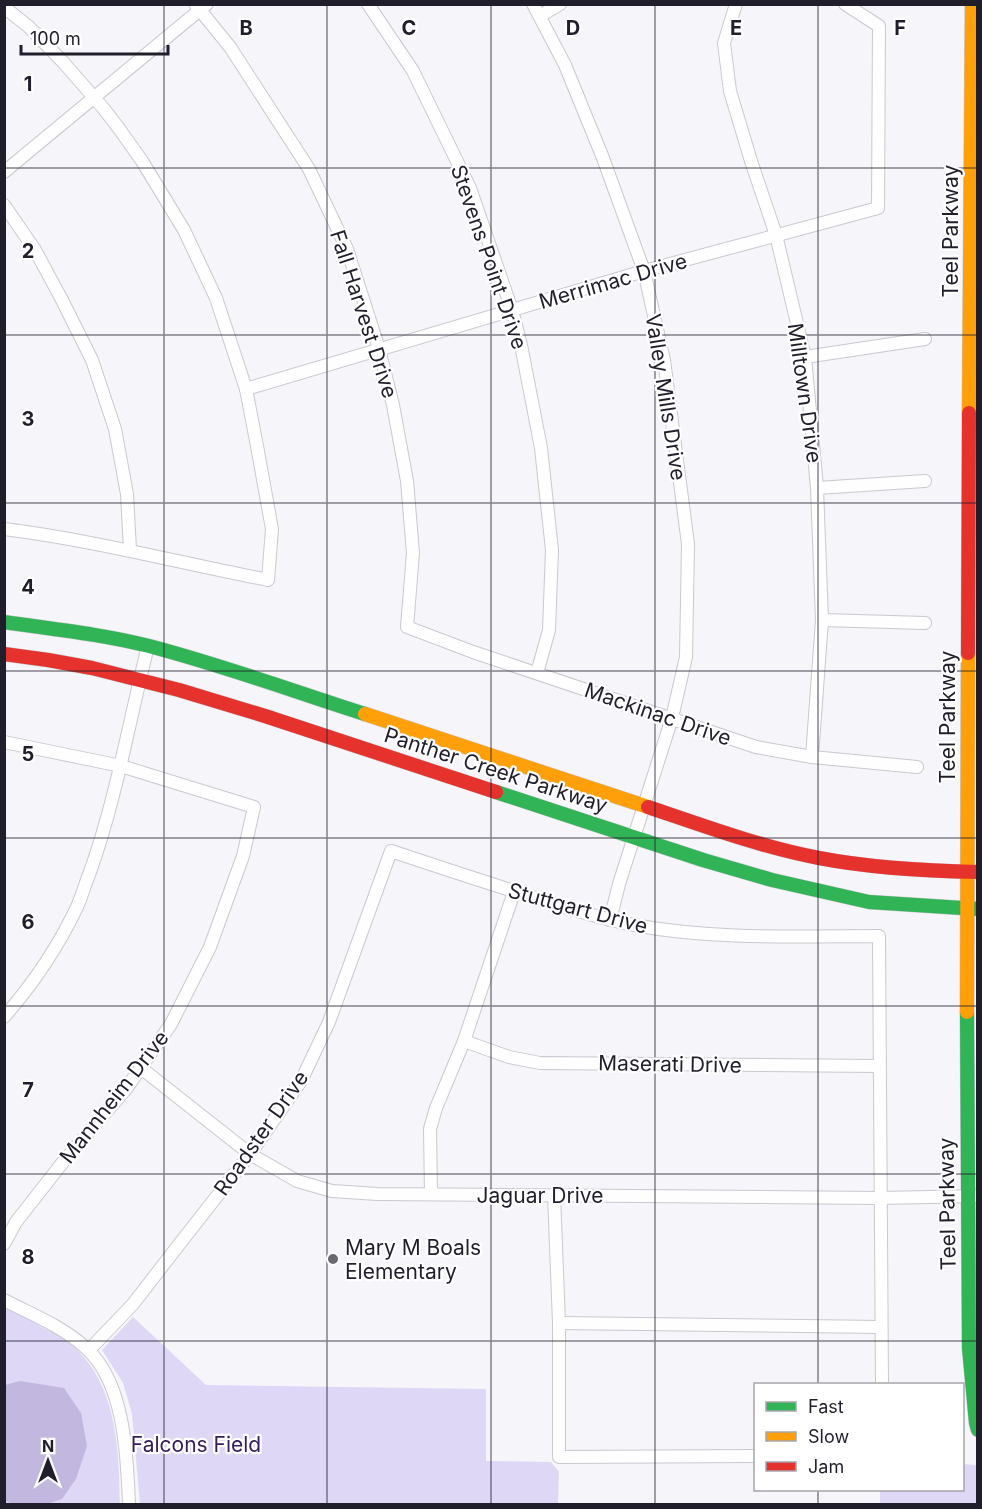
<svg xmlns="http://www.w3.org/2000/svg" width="982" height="1509" font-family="Inter,sans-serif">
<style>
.green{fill:#ded7f6}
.water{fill:#c2b7df}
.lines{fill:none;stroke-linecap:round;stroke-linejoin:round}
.street-casing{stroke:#cac8d0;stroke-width:14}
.fast-casing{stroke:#cac8d0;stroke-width:15}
.slow-casing{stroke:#cac8d0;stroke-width:15}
.jam-casing{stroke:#cac8d0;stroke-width:15}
.street{stroke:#fefefe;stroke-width:12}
.fast{stroke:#30b455;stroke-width:14}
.slow{stroke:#ff9f0a;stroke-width:14}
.jam{stroke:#e5322d;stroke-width:14}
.grid{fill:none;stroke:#211e2b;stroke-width:1.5;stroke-opacity:0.55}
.poi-dot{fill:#6c6973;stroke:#fff;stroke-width:2}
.labels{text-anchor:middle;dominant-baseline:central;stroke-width:4.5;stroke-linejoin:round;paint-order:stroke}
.street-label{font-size:21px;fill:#211e2b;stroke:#fff}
.poi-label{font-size:21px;fill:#211e2b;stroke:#fff;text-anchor:start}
.park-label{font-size:21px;fill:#351d5d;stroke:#fff}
.grid-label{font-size:20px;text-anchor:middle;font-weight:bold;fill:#211e2b;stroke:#fff;stroke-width:4.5;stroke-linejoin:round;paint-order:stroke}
</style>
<rect width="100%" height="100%" fill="#f6f5f9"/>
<g class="green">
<path d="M4,1307C18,1314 32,1321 45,1329C52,1332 59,1335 65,1340C117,1377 119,1447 120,1504H5Z"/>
<polygon points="133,1317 206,1385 486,1389 486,1461 551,1462 559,1472 558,1504 140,1504 132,1414 123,1383 102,1350"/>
<polygon points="963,1464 976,1465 978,1471 977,1504 880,1504 880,1490 962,1490"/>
</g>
<polygon class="water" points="20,1381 64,1388 81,1413 87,1446 76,1479 62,1499 47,1504 12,1504 5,1501 5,1385"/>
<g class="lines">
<defs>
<g id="street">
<polyline points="195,4 230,47 309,169 347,249 379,349 393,405 407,481 413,553 407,627 473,652 756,747 812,757 917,767"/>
<polyline points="368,4 413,71 470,188 512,310 521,345 541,448 552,550 549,630 537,673"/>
<polyline points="533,4 565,65 603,158 644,271 664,360 688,544 686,657 672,718 619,884 610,920"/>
<polyline points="736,4 724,43 730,91 751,161 776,235 805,357 817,488 822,620 812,757"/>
<path d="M4,7L29,27L63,62L104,109L120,130L142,161L184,230L216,298L246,389L257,446L272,529L268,580C180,563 93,540 4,529"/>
<polyline points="540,16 560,4"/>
<polyline points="4,172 207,4"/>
<polyline points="4,205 35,250 61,298 92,360 115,429 127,494 130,550"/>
<polyline points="805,357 925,339"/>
<polyline points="246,389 644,271 878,208 879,26 845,4"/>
<polyline points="817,488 925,481"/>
<polyline points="822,620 925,623"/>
<polyline points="4,742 121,766 254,807 243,856 210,947 171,1024 126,1089 63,1162 16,1222 4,1244"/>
<path d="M4,1017C33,984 58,947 77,907C82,896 85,884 90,872C116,799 129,722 148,646"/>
<polyline points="464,1041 509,1057 540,1063 879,1066"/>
<polyline points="141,1068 250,1154 297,1181 332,1191 377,1194 880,1198 978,1196"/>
<polyline points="431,1194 430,1129 436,1108 464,1041 514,892"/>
<polyline points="554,1195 559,1323 559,1457 756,1456"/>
<path d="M4,1300C33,1315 64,1327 87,1349C125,1384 127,1456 129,1504"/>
<polyline points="559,1323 881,1327"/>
<path d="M89,1350L133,1304L181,1242L250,1154L301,1081L329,1022L391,851C445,869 500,887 555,904C581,912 607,920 634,925C715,940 798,936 879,936L882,1384"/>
</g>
<g id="fast">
<path d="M4,622C52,629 102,634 149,646C222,665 293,691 365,714"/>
<polyline points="496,792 703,860 772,880 869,902 978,909"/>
<polyline points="967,1012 969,1348 976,1423 978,1430"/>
</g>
<g id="slow">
<polyline points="969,413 972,4"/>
<polyline points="365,714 648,807"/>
<polyline points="967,1012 968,653"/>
</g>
<g id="jam">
<polyline points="968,653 969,413"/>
<polyline points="4,654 48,660 92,668 179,690 265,716 496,792"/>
<path d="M648,807C704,826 761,847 819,858C871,868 925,871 978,872"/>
</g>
</defs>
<use href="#street" class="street-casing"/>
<use href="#fast" class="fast-casing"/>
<use href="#slow" class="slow-casing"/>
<use href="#jam" class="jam-casing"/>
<use href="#street" class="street"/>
<use href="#fast" class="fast"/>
<use href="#slow" class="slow"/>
<use href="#jam" class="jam"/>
</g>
<path class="grid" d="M164,4V1504M327,4V1504M491,4V1504M655,4V1504M818,4V1384M4,168H978M4,335H978M4,503H978M4,671H978M4,838H978M4,1006H978M4,1174H978M4,1341H978M818,1490V1504"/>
<circle class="poi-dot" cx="333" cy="1259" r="6"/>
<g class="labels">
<g class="street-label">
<text transform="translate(950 231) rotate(-90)">Teel Parkway</text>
<text transform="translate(489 257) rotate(71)">Stevens Point Drive</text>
<text transform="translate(613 281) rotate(-16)">Merrimac Drive</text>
<text transform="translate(364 314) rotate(72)">Fall Harvest Drive</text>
<text transform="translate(805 393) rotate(82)">Milltown Drive</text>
<text transform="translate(666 397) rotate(81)">Valley Mills Drive</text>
<text transform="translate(658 714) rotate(19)">Mackinac Drive</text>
<text transform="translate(947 717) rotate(-90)">Teel Parkway</text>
<text transform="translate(496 770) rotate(18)">Panther Creek Parkway</text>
<text transform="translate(578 908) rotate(15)">Stuttgart Drive</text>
<text transform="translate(670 1064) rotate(1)">Maserati Drive</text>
<text transform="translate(114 1097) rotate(-52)">Mannheim Drive</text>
<text transform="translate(261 1133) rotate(-55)">Roadster Drive</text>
<text x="540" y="1195">Jaguar Drive</text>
<text transform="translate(947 1204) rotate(-91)">Teel Parkway</text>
</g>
<g class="poi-label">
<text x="345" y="1247">Mary M Boals<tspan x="345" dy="24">Elementary</tspan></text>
</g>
<g class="park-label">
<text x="196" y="1444">Falcons Field</text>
</g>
</g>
<g class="grid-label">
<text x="246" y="35">B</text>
<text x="409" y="35">C</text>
<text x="573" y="35">D</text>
<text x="736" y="35">E</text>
<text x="900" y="35">F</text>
<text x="28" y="91">1</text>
<text x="28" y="258">2</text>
<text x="28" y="426">3</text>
<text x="28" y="594">4</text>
<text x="28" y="761">5</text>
<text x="28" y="929">6</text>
<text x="28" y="1097">7</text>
<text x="28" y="1264">8</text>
</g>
<rect width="982" height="1509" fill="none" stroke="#211e2b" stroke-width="12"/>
<rect x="754" y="1383" width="210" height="108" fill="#ffffff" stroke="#a6a5aa" stroke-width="1.5"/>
<rect x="766" y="1402" width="30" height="9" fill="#30b455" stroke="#a6a5aa" stroke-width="1.5"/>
<text x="808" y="1413" font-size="18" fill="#211e2b">Fast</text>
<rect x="766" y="1432" width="30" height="9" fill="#ff9f0a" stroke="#a6a5aa" stroke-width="1.5"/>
<text x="808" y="1443" font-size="18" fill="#211e2b">Slow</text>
<rect x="766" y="1462" width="30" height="9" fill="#e5322d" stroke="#a6a5aa" stroke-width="1.5"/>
<text x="808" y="1473" font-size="18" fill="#211e2b">Jam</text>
<g transform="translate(48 1461)" stroke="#ffffff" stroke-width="4.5" paint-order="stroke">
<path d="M0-4.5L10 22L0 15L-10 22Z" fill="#211e2b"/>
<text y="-9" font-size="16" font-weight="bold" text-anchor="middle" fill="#211e2b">N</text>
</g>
<path d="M21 45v9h147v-9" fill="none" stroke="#211e2b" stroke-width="3"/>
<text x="30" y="45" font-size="18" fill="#211e2b" stroke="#ffffff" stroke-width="4.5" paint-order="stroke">100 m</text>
</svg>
